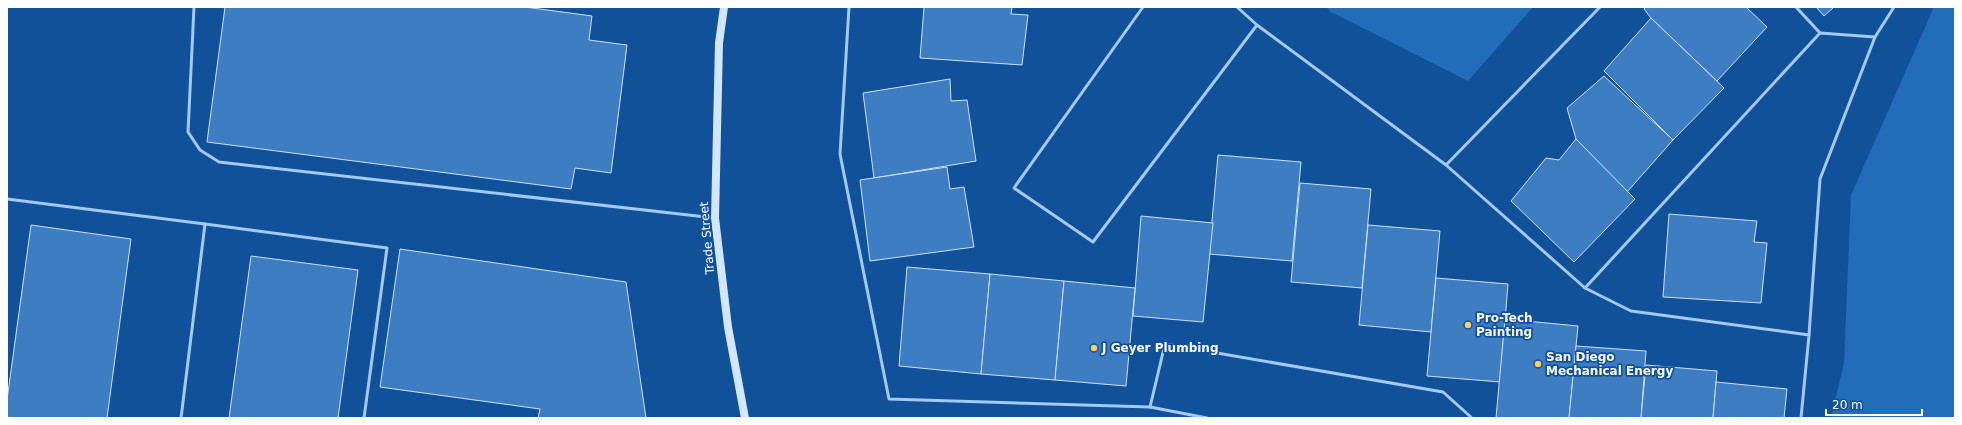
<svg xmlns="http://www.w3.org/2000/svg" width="1962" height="425" font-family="'DejaVu Sans',sans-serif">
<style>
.green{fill:#236cb8}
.building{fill:#3e7dc2;stroke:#cae3fe}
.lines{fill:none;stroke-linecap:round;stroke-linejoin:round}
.lane{stroke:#a2caf4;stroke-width:3}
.secondary{stroke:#d2e6fd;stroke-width:8}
.poi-dot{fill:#ffcd65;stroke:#105199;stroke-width:1.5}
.labels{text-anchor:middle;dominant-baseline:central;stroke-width:3.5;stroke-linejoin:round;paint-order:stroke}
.street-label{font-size:12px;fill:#fff;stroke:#105199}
.poi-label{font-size:12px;font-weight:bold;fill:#fff;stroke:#105199;text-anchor:start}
</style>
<rect width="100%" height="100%" fill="#105199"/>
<g class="green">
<polygon points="1326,7 1533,7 1468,81 1331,12"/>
<polygon points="1934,7 1955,7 1955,418 1831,418 1844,363 1851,195"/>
</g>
<g class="building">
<polygon points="225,7 525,7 592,16 589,40 627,45 611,173 575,168 571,189 207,142"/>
<polygon points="924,7 1012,7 1011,14 1028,15 1022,65 920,58"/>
<polygon points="1646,7 1746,7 1767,27 1717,81 1651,18 1644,9"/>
<polygon points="1816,7 1834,7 1824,16"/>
<polygon points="1651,18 1724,88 1673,140 1604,71"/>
<polygon points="1604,76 1673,140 1627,192 1576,139 1567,108"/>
<polygon points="950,79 951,101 967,100 976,161 874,178 863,93"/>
<polygon points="1576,139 1635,199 1574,262 1511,201 1546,158 1559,160"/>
<polygon points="1218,155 1301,162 1292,261 1209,254"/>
<polygon points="947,167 950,189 964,187 974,247 870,261 860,180"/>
<polygon points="1300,183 1371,189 1362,288 1291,282"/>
<polygon points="1669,214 1757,221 1754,242 1767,243 1761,303 1663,297"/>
<polygon points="1141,216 1213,223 1203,322 1133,316"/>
<polygon points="31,225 131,239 107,418 7,418 7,400"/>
<polygon points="1368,225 1440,231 1431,332 1359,325"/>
<polygon points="400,249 626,282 646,418 538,418 540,409 380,387"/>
<polygon points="251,256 358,270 338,418 229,418"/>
<polygon points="907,267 990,274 981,374 899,366"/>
<polygon points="990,274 1064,281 1055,380 981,374"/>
<polygon points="1436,278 1508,284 1500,382 1427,376"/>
<polygon points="1064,281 1135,288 1126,386 1055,380"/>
<polygon points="1505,319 1578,326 1569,418 1496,418"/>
<polygon points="1576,346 1646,351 1641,418 1569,418"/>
<polygon points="1646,365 1717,371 1713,418 1641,418"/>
<polygon points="1716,382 1787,389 1784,418 1713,418"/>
</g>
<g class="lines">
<g class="lane">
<polyline points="194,7 188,132 200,150 219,162 715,218"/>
<polyline points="849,7 840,154 889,399 1150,407 1207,418"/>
<polyline points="1143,7 1014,188 1093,242 1257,25 1446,165 1585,288 1631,311 1809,335 1801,418"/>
<polyline points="1237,7 1257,25"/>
<polyline points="1796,7 1820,33"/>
<polyline points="1446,165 1600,7"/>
<polyline points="7,199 205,224"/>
<polyline points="1585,288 1820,33 1875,37 1894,7"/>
<polyline points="1809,335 1820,179 1875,37"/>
<polyline points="1150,407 1165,344 1443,392 1472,418"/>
<polyline points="181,418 205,224 387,248 364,418"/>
</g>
<polyline class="secondary" points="724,7 719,43 715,218 728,327 745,418"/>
</g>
<g class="poi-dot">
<circle cx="1468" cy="325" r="4"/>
<circle cx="1094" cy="348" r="4"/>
<circle cx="1538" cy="364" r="4"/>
</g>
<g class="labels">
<g class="street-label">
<text transform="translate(707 238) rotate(-95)">Trade Street</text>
</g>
<g class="poi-label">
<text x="1476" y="318">Pro-Tech<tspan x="1476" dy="14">Painting</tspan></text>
<text x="1102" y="348">J Geyer Plumbing</text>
<text x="1546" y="357">San Diego<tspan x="1546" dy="14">Mechanical Energy</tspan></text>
</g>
</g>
<rect width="1962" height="425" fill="none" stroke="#ffffff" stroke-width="16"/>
<path d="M1826 409v6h96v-6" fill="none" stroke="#ffffff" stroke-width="2"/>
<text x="1832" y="409" font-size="12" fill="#ffffff" stroke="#105199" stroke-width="3" paint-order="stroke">20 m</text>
</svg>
